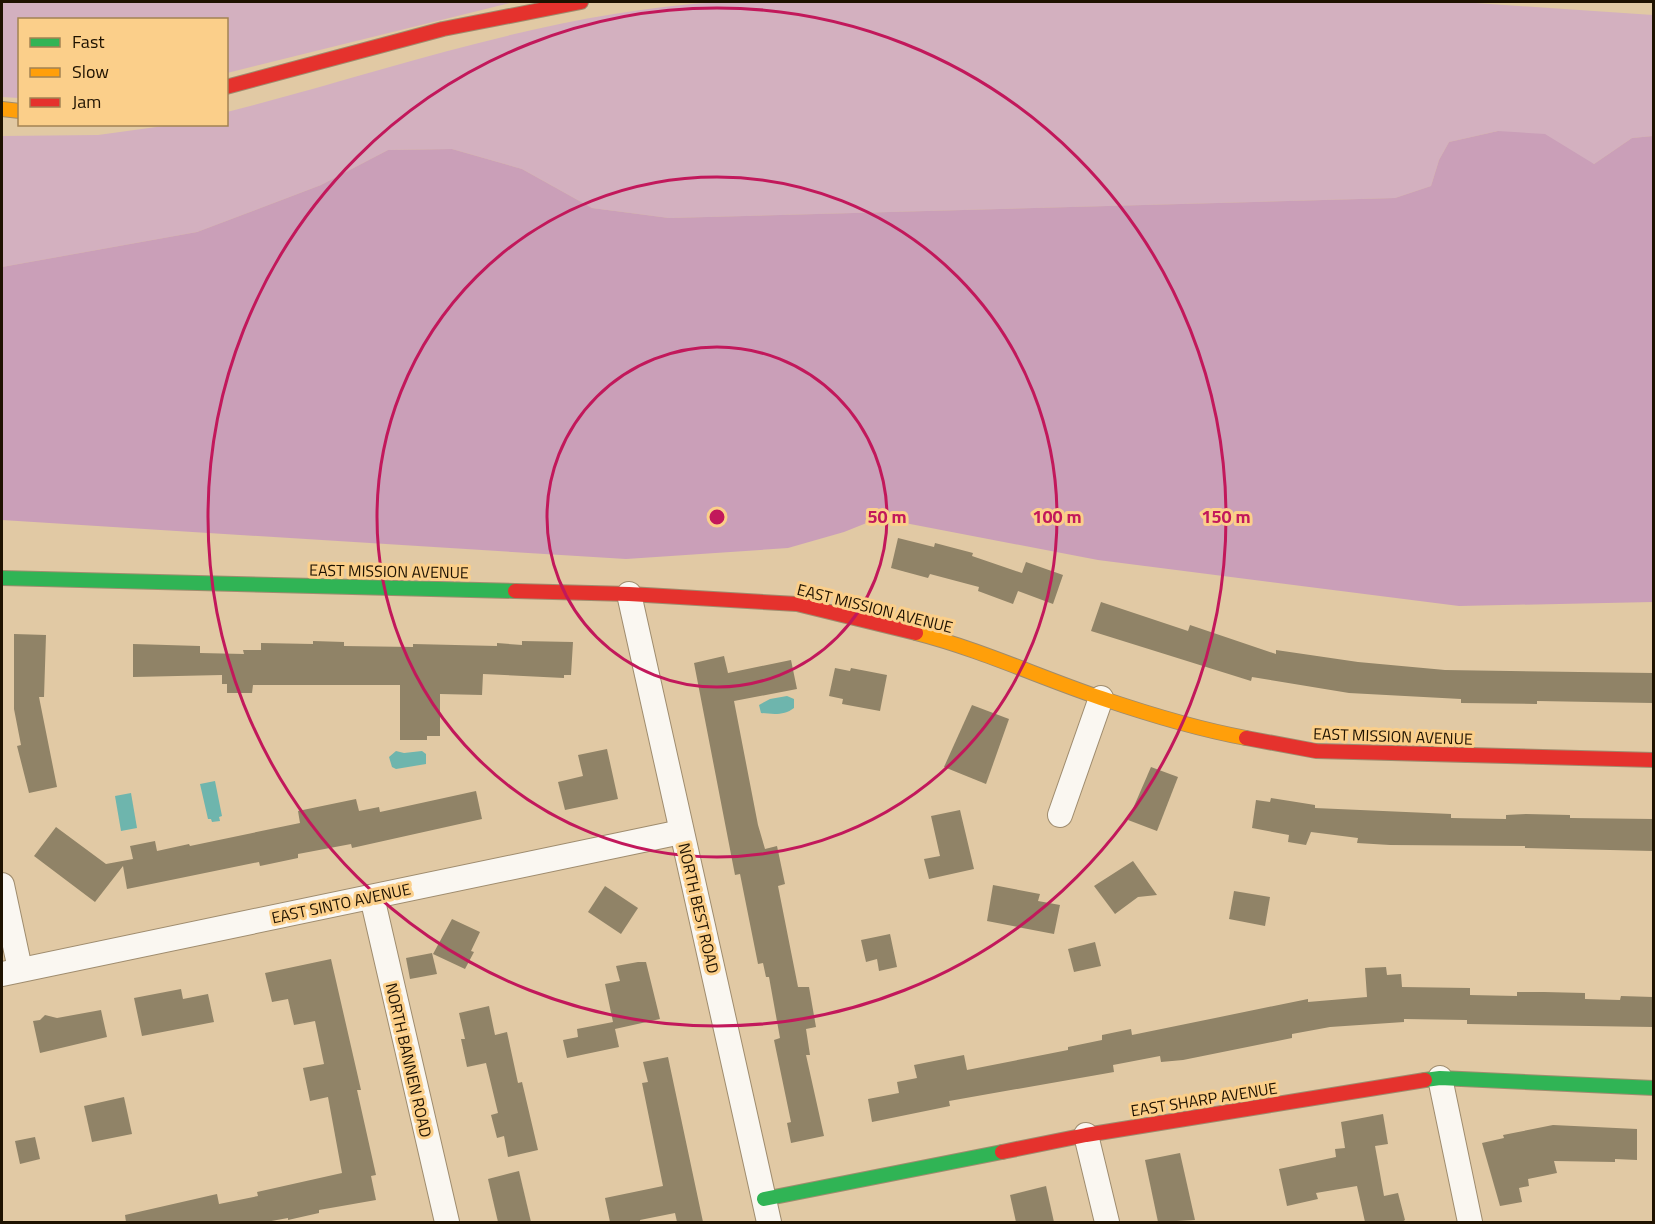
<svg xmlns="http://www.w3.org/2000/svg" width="1655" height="1224" font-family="'Titillium Web',sans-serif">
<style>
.green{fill:#d3b0bf}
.forest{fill:#ca9fb8}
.water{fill:#6eb5ad}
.building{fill:#908367}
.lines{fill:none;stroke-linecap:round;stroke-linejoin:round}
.street-casing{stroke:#9f8c6e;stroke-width:26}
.fast-casing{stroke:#9f8c6e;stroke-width:16}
.slow-casing{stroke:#9f8c6e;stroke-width:16}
.jam-casing{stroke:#9f8c6e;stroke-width:16}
.street{stroke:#faf7f1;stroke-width:24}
.fast{stroke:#30b455;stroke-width:14}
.slow{stroke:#ff9f0a;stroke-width:14}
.jam{stroke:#e5322d;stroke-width:14}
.ring{fill:none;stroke:#c2185b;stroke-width:3}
.labels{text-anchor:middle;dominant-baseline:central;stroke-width:6;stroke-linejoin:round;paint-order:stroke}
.street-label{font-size:16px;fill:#1e1200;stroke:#fbcf8a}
.centre{fill:#c2185b;stroke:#fbcf8a;stroke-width:3}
.ring-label{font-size:18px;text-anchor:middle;font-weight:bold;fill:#c2185b;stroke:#fbcf8a;stroke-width:6;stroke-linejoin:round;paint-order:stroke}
</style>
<rect width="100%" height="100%" fill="#e1c9a4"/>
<g class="green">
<polygon points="2,2 514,2 227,73 226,20 20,20 19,98 2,97"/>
<path d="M722,2H1461L1653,15V136L1632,138L1594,164L1498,131L1449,142L1439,160L1431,186L1395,198L669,218L592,208L522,169L452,149L388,150L321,185L197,232L2,267V136L98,135L171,125L226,124L227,112C391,70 551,11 722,2Z"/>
</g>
<polygon class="forest" points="1498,131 1545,134 1594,164 1632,138 1653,136 1653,602 1459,606 1098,560 879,518 844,532 788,548 626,559 2,520 2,267 197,232 321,185 388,150 452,149 522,169 592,208 669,218 1395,198 1431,186 1439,160 1449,142"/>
<g class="water">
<path d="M787,696L794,699V708C784,716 772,714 761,713L759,705L770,699Z"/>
<polygon points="396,751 404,753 422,751 426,754 426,764 396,769 392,767 389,757"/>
<polygon points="215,781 222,816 219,817 220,821 212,822 211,819 208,819 200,784"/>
<polygon points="131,793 137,828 121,831 115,796"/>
</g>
<g class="building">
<polygon points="898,538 934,547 935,543 973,553 972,556 1022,573 1026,562 1063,575 1053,604 1018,591 1013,604 978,591 979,587 930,574 928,578 891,568"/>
<polygon points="1101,602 1188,631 1190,625 1276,654 1276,650 1358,662 1445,670 1653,673 1653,703 1537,701 1537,704 1461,703 1461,699 1349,693 1252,677 1251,681 1091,631"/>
<polygon points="14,634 46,635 44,697 39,697 57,787 29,793 17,746 21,745 14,709"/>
<polygon points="313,641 344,642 344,646 413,647 413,644 497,646 497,643 522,645 522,641 573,642 571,675 564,675 564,678 483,674 482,695 440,694 440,736 427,736 427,740 400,740 400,685 253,685 252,693 227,693 227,684 222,684 222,675 133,677 133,644 200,646 200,653 244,654 243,650 261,650 261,643 313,644"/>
<polygon points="724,656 728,673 791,660 797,689 734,701 758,825 765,849 777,846 785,884 778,886 798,987 809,987 816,1027 806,1029 810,1055 806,1055 824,1136 791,1143 787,1123 791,1122 774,1040 780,1038 769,977 766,977 763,963 758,964 740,874 735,875 694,663"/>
<polygon points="835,668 850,671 851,668 887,675 880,711 842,704 843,699 829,696"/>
<polygon points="972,705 1009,719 986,784 944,767"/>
<polygon points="607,749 618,799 565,810 558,782 583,776 578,755"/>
<polygon points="1151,767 1178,777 1157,831 1128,820"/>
<polygon points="476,791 482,819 352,848 351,844 298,854 298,858 260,866 259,862 127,889 123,866 95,902 34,856 56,827 106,864 133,859 130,846 155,841 157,851 189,844 190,846 300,823 298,811 356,799 359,811 379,807 380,812"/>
<polygon points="1271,798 1315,805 1315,808 1451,814 1451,818 1506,819 1506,815 1526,814 1570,815 1570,818 1653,819 1653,851 1525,848 1525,846 1390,845 1357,843 1358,838 1311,832 1306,845 1288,842 1289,835 1252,828 1256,800 1270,802"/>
<polygon points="960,810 974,869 929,879 924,859 940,856 931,816"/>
<polygon points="1133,861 1157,895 1138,897 1115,914 1094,886"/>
<polygon points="993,885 1040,894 1038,901 1060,905 1054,934 987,921"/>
<polygon points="605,886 638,908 621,934 588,912"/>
<polygon points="1234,891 1270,897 1265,926 1229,919"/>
<polygon points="452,919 480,932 471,951 474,952 465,969 433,954"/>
<polygon points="890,934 897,967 879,971 877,959 866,962 861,940"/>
<polygon points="1095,942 1101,966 1074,972 1068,949"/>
<polygon points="432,953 437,974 410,979 406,958"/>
<polygon points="331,959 361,1090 357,1090 376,1175 371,1176 376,1200 319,1210 319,1213 288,1220 288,1218 266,1222 126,1222 125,1215 217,1194 219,1204 258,1196 257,1192 342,1173 328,1097 310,1101 303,1068 324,1064 315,1021 294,1025 288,999 272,1002 265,973"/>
<polygon points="638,962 646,962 660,1019 615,1029 619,1047 567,1058 563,1040 578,1037 577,1029 613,1022 605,984 620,981 616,966"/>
<polygon points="1386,967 1387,975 1401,974 1402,987 1470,988 1470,995 1517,996 1517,992 1544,992 1585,993 1585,999 1620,1000 1621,996 1653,997 1653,1027 1467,1024 1467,1020 1404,1019 1404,1022 1330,1027 1292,1034 1292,1038 1183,1060 1161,1062 1160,1056 1113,1065 1114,1072 949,1101 950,1106 872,1122 868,1099 899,1093 897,1082 917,1078 914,1065 964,1055 967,1070 1068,1050 1068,1047 1102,1040 1102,1035 1131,1029 1132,1035 1308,999 1308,1002 1367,997 1365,968"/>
<polygon points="181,989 183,999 208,994 214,1022 142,1036 134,998"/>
<polygon points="489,1006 495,1035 507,1032 518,1083 522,1082 538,1150 508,1157 504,1136 497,1138 491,1115 498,1113 486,1063 467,1067 461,1039 465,1039 459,1013"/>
<polygon points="101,1010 107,1037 40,1053 33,1021 40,1020 45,1015 57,1018"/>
<polygon points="668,1057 703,1222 677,1222 675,1213 640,1220 640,1222 610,1222 605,1198 663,1186 642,1083 648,1082 643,1062"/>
<polygon points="124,1097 132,1134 92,1142 84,1106"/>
<polygon points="1383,1114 1388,1144 1375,1146 1384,1196 1398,1193 1405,1220 1402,1222 1365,1222 1357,1186 1316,1193 1318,1199 1287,1206 1279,1169 1336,1157 1335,1149 1345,1148 1341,1122"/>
<polygon points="1553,1125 1637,1129 1637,1160 1615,1159 1615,1162 1554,1161 1557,1173 1528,1179 1529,1186 1519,1188 1522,1202 1500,1206 1482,1143 1504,1138 1503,1135"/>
<polygon points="35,1137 40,1159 20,1164 15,1141"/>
<polygon points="1180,1153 1195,1220 1158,1222 1145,1160"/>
<polygon points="519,1171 531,1222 498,1222 488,1179"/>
<polygon points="1046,1186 1054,1222 1016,1222 1010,1195"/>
</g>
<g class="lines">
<defs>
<g id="street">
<polyline points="629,594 769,1222"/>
<polyline points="1060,815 1101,698"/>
<polyline points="2,885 20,969"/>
<polyline points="372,897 447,1222"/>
<polyline points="2,974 681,832"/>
<polyline points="1440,1078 1470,1222"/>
<polyline points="1086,1135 1107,1222"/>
</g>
<g id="fast">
<polyline points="2,578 515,591"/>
<polyline points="1425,1080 1440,1078 1654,1088"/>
<polyline points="764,1199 1002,1152"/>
</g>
<g id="slow">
<polyline points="2,109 20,111"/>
<path d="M916,633C979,649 1039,677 1101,698C1148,714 1197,729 1246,738"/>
</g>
<g id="jam">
<polyline points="226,87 443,29 581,2"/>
<polyline points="515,591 629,594 797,604 916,633"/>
<polyline points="1246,738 1316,751 1654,760"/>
<polyline points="1002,1152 1086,1135 1425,1080"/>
</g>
</defs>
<use href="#street" class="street-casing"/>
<use href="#fast" class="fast-casing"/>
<use href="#slow" class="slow-casing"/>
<use href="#jam" class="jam-casing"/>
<use href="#street" class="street"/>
<use href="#fast" class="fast"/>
<use href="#slow" class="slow"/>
<use href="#jam" class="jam"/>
</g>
<g class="ring">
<circle cx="717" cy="517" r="170"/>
<circle cx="717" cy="517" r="340"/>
<circle cx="717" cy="517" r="509"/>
</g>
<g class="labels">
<g class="street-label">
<text transform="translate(389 571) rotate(1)">EAST MISSION AVENUE</text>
<text transform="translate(875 608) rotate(14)">EAST MISSION AVENUE</text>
<text transform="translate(1393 736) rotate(2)">EAST MISSION AVENUE</text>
<text transform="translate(341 903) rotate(-12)">EAST SINTO AVENUE</text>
<text transform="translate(699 908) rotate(77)">NORTH BEST ROAD</text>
<text transform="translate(409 1060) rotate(77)">NORTH BANNEN ROAD</text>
<text transform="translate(1204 1099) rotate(-9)">EAST SHARP AVENUE</text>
</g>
</g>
<circle cx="717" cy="517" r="9" class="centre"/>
<g class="ring-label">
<text x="887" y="523">50 m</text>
<text x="1057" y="523">100 m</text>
<text x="1226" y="523">150 m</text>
</g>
<rect width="1655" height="1224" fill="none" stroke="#1e1200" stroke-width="6"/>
<rect x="18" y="18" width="210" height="108" fill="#fbcf8a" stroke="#a38353" stroke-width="1.5"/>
<rect x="30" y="38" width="30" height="9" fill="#30b455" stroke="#a38353" stroke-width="1.5"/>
<text x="72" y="48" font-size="18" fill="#1e1200">Fast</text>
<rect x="30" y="68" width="30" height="9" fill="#ff9f0a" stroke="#a38353" stroke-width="1.5"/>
<text x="72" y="78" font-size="18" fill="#1e1200">Slow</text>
<rect x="30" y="98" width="30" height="9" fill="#e5322d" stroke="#a38353" stroke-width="1.5"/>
<text x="72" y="108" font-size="18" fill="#1e1200">Jam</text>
</svg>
